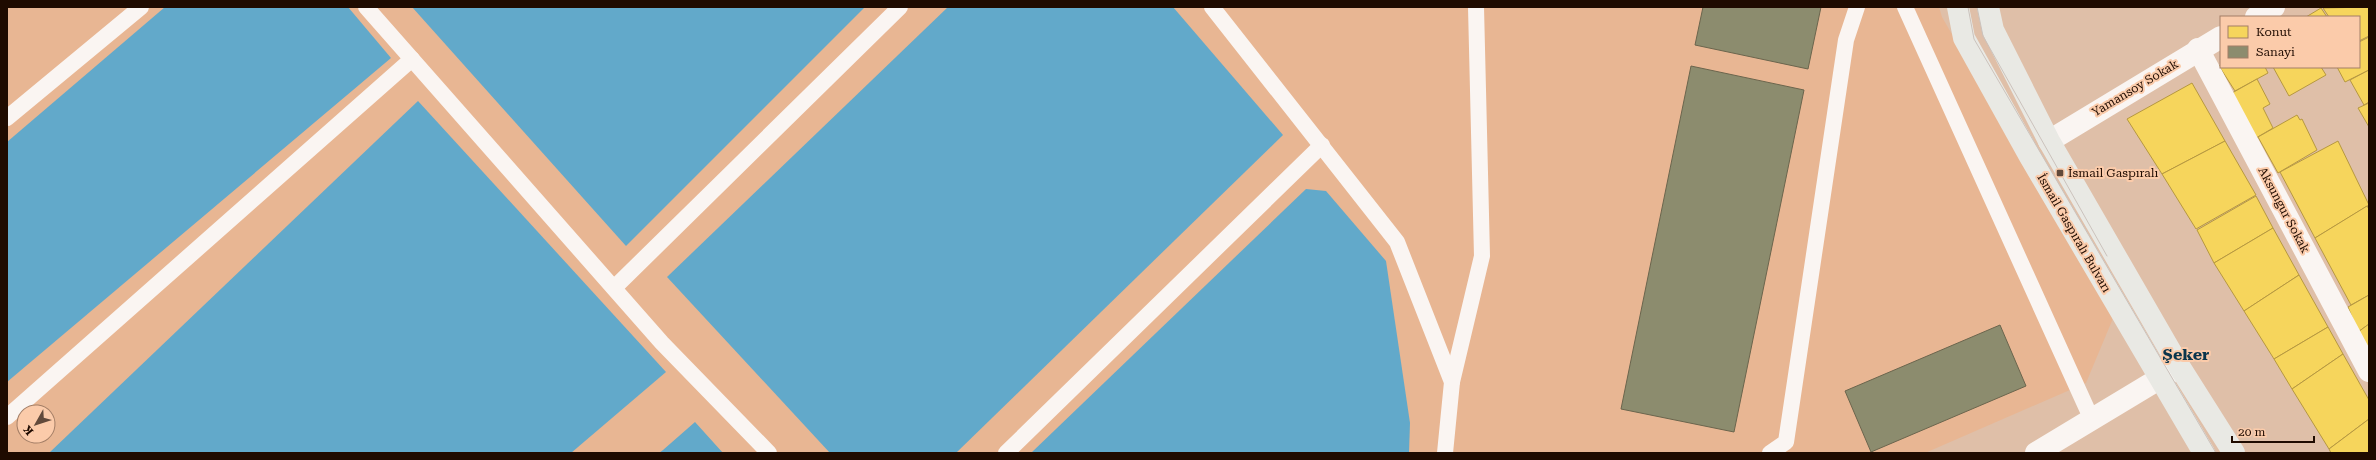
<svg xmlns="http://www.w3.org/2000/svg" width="2376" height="460" font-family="'Roboto Serif',serif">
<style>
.built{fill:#e8b693;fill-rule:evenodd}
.water{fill:#62a9ca}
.homes{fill:#f6d55c;stroke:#b69840}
.industry{fill:#8c8c6e;stroke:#6b654d}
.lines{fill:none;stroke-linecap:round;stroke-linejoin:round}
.lane{stroke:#faf5f2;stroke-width:16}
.street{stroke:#faf5f2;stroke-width:22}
.secondary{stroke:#e9e9e4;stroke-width:22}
.tram{stroke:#cbc2bc;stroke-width:1}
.poi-dot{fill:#624a3b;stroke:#fbcbaa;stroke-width:1.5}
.labels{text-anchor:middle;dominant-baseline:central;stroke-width:4;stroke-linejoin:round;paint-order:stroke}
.street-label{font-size:12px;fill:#1f0b00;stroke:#fbcbaa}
.poi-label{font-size:12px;fill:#1f0b00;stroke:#fbcbaa;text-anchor:start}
.district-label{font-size:16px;font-weight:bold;fill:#0a354c;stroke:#fbcbaa}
</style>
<rect width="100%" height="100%" fill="#dfbfa8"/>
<path class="built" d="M7,7H1939L1942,17L2114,316L2086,383L1925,453H7ZM24,412H48V436H24Z"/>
<g class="water">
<polygon points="165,7 348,7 391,58 7,382 7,142"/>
<polygon points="412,7 865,7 626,246"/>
<polygon points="948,7 1173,7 1283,135 956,453 830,453 667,277"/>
<polygon points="418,101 666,372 571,453 49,453"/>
<polygon points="1306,189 1326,191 1386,261 1410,423 1409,453 1031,453"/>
<polygon points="695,422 723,453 659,453 663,450"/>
</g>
<g class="homes">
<polygon points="2369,7 2369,36 2359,41 2359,17 2329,17 2323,8"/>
<polygon points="2321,8 2327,17 2306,17"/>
<polygon points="2369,37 2369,70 2345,82 2337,67 2359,67 2359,42"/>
<polygon points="2221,65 2221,67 2265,67 2268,73 2235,91 2219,66"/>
<polygon points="2273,67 2321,67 2326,75 2289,96"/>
<polygon points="2369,70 2369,102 2364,105 2350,80"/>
<polygon points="2257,79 2270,104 2263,108 2273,128 2256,138 2232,93"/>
<polygon points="2192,83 2225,141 2162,174 2127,119"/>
<polygon points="2369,103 2369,127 2358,108"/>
<polygon points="2297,115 2300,120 2302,119 2317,150 2278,173 2258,137"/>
<polygon points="2225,141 2256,195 2196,229 2162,174"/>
<polygon points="2338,141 2369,205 2315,238 2280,172"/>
<polygon points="2256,196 2273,228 2214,263 2197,230"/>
<polygon points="2367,206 2369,209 2369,295 2351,305 2315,238"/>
<polygon points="2273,228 2299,275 2244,311 2214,263"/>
<polygon points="2299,275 2328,327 2274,359 2244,311"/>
<polygon points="2369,295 2369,324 2358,332 2348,307"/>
<polygon points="2369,324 2369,350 2358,332"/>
<polygon points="2328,327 2343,354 2292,389 2274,359"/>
<polygon points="2343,354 2369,400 2369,419 2329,449 2292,389"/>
<polygon points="2369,419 2369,453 2331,453 2329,449"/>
</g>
<g class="industry">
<polygon points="1703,7 1821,7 1808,69 1695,45"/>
<polygon points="1691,66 1804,90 1734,432 1621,409"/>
<polygon points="2000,325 2026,386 1871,452 1845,391"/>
</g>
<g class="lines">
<g class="lane">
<polyline points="366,7 662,343 769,453"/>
<polyline points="1212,7 1397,242 1452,382 1445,453"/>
<polyline points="1905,7 2092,420"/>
<polyline points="7,118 141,7"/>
<polyline points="614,288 900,7"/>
<polyline points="1452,382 1482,256 1476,7"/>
<polyline points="7,417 412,59"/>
<polyline points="1006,453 1322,145"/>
<polyline points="1770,453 1786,442 1846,40 1857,7"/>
</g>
<g class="street">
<polyline points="2256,17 2274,7"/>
<polyline points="2198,49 2369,371"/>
<polyline points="2049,141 2221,37"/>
<polyline points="2036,453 2177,368"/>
</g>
<g class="secondary">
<polyline points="1958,7 1964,38 2029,155 2204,453"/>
<polyline points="1988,7 1993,30 2049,141 2179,366 2234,453"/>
</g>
<g class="tram">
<polyline points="1968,7 1974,39 2216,453"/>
<polyline points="1977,7 1983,36 2107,256"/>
</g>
</g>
<rect class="poi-dot" x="2056" y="169" width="8" height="8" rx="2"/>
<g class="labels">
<g class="street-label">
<text transform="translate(2135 88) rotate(-31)">Yamansoy Sokak</text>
<text transform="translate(2284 210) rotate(62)">Aksungur Sokak</text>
<text transform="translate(2074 233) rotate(60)">İsmail Gaspıralı Bulvarı</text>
</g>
<g class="poi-label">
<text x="2068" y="173">İsmail Gaspıralı</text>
</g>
<g class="district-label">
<text x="2186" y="354">Şeker</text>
</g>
</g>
<rect width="2376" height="460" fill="none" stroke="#1f0b00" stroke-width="16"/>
<rect x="2220" y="16" width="140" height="52" fill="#fbcbaa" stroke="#a37e66"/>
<rect x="2228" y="26" width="20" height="12" fill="#f6d55c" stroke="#a37e66"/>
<text x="2256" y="36" font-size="12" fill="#1f0b00">Konut</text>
<rect x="2228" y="46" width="20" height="12" fill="#8c8c6e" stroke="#a37e66"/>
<text x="2256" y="56" font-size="12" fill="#1f0b00">Sanayi</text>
<g transform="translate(36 424) rotate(231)"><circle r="19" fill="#fbcbaa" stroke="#a37e66"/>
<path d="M0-3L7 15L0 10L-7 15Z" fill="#624a3b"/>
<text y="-6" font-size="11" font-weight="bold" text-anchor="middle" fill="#1f0b00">K</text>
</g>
<path d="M2232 436v6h82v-6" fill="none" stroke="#1f0b00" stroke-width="2"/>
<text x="2238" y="436" font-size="12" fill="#1f0b00" stroke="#fbcbaa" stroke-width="3" paint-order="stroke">20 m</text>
</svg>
